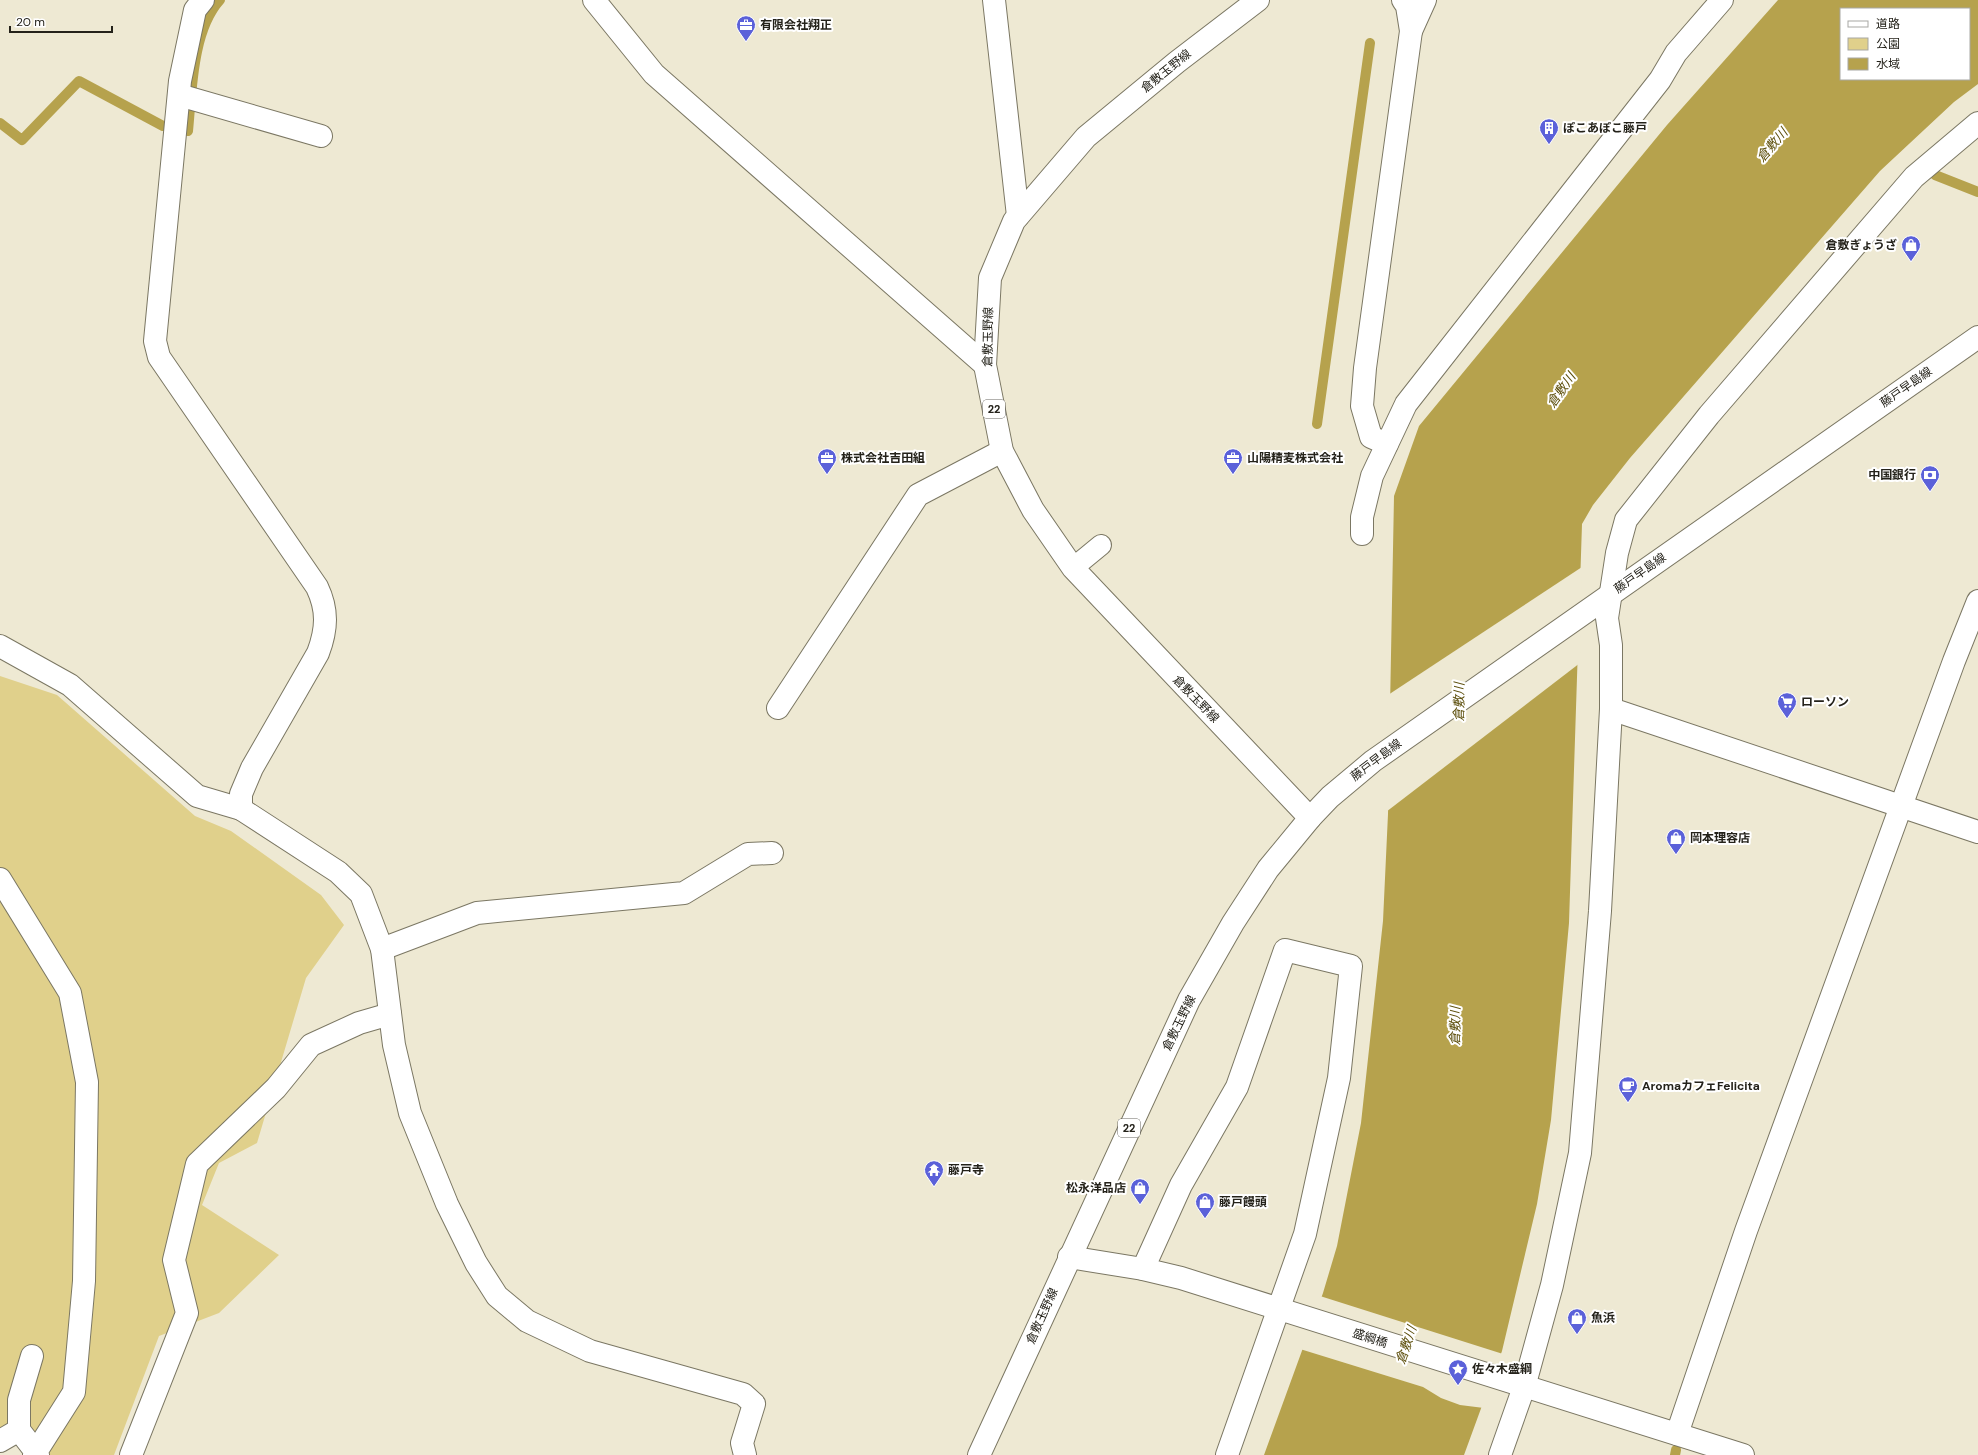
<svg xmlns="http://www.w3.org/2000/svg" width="1978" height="1455" font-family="'DM Sans','Noto Sans JP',sans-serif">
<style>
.green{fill:#e0d08b}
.water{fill:#b6a24d;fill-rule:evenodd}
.pier{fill:#eee9d3}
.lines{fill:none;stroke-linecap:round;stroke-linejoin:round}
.stream{stroke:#b6a24d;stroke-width:10}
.lane-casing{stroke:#7b7763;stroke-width:22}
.street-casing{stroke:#7b7763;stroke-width:24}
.secondary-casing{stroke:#7b7763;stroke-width:24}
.primary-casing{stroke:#7b7763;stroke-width:24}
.lane{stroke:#fff;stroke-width:20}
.street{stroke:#fff;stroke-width:22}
.secondary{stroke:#fff;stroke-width:22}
.primary{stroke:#fff;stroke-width:22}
.labels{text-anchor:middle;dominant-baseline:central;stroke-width:4;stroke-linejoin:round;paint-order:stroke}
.shield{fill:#fff;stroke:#66645f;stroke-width:1}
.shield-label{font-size:11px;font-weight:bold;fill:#24221a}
.poi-label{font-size:12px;font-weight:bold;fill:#24221a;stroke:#fff;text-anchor:start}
.street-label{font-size:12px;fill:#24221a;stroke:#fff}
.water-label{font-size:13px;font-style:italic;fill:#5d4f0c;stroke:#fff}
</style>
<rect width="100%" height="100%" fill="#eee9d3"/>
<polygon class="green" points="0,676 57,695 195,816 231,831 321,895 344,925 306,978 257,1143 219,1163 202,1205 279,1255 219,1313 159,1336 114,1455 44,1455 0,1427"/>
<path class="water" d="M1778,0H1978V84L1954,102L1880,171L1630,458L1593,505L1582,524L1569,923L1551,1120L1537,1204L1502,1351L1464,1455H1264L1323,1293L1337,1246L1361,1123L1383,921L1388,814L1394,496L1419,426L1667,125ZM1841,9H1969V79H1841Z"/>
<g class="pier">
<polygon points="1582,567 1580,663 1386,812 1388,695"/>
<polygon points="1320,1296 1503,1354 1484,1408 1460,1405 1441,1398 1423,1387 1300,1349"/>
</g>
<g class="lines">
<g class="stream">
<polyline points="0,123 22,140 79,81 163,126"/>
<path d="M185,130L188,131C192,91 192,31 220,0"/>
<polyline points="1935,175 1978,192"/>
<polyline points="1317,424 1370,43"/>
<polyline points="1675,1455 1676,1450"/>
</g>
<defs>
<polyline id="lane" points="1073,568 1101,545"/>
<g id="street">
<path d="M203,0L195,10L180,81L155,341L159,357L317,587C328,610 327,629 318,653L252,768L241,794V809L338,872L361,894L382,949L394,1045L410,1113L447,1204L476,1263L497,1296L527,1321L590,1351L743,1394L754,1404L742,1443L745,1455"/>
<polyline points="594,0 654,74 985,365"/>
<polyline points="994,0 1018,216"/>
<polyline points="1411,31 1425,0"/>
<polyline points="179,95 321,136"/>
<polyline points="1387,444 1371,437 1362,406 1365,368 1411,31 1407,6 1403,0"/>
<polyline points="1362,534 1362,517 1372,476 1406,404 1660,80 1676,53 1722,0"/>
<polyline points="0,646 70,685 197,796 241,809"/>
<polyline points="778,708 918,495 1002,451"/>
<polyline points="1611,709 1978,832"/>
<polyline points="0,879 70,993 87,1082 84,1281 74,1392 36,1452 38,1455"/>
<polyline points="382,949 477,913 684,893 748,854 772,853"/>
<polyline points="1069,1257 1143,1269 1181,1278 1743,1455"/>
<polyline points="1143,1269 1181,1185 1237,1087 1285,950 1351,966 1339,1078 1305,1234 1227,1455"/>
<polyline points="32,1356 19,1400 19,1430 36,1452 34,1455"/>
<polyline points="1677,1434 1746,1231 1954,661 1978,601"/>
<polyline points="0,1441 19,1430"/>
<polyline points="131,1455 187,1313 174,1260 197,1164 276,1088 311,1045 359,1023 390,1014"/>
<polyline points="1500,1455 1524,1387 1552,1285 1580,1153 1600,911 1611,709 1611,645 1607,618 1617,553 1626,520 1709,415 1914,177 1978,123"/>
</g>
<polyline id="secondary" points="1310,818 1330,797 1373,761 1978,337"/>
<polyline id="primary" points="979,1455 1189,1000 1233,923 1268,869 1310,818 1073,568 1033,510 1002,451 985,365 990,278 1014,221 1086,137 1177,62 1258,0"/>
</defs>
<use href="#lane" class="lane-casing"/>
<use href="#street" class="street-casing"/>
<use href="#secondary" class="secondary-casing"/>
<use href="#primary" class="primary-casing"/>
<use href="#lane" class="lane"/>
<use href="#street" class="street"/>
<use href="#secondary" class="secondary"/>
<use href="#primary" class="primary"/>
</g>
<defs>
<symbol id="office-pin" viewBox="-11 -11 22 30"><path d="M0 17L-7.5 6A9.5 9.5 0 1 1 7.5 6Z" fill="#5b61d9" stroke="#fff"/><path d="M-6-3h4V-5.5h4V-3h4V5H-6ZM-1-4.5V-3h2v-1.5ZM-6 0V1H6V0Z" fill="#fff"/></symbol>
<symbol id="building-pin" viewBox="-11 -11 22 30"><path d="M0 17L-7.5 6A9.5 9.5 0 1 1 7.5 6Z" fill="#5b61d9" stroke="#fff"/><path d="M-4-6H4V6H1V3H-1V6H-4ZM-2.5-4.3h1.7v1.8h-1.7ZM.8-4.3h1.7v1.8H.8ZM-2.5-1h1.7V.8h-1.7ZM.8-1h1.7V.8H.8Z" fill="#fff"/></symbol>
<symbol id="shop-pin" viewBox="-11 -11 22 30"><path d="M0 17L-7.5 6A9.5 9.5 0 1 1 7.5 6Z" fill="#5b61d9" stroke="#fff"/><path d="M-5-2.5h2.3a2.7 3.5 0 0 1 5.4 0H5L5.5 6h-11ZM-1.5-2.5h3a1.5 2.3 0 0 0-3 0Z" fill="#fff"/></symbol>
<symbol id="bank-pin" viewBox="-11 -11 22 30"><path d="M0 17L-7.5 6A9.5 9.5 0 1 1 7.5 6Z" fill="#5b61d9" stroke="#fff"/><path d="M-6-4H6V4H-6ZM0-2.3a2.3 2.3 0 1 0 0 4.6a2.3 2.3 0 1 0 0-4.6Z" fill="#fff"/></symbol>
<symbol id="supermarket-pin" viewBox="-11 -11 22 30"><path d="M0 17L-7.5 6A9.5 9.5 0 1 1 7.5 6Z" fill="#5b61d9" stroke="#fff"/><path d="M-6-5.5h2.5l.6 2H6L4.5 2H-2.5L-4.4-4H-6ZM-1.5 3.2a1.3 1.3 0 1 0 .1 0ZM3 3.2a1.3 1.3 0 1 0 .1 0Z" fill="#fff"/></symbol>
<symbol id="cafe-pin" viewBox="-11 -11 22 30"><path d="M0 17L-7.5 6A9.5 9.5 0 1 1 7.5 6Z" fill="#5b61d9" stroke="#fff"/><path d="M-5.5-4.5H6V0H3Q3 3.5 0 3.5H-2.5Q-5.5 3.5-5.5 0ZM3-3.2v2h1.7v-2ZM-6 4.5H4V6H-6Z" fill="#fff"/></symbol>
<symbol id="temple-pin" viewBox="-11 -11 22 30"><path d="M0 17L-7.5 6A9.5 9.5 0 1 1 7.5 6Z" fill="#5b61d9" stroke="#fff"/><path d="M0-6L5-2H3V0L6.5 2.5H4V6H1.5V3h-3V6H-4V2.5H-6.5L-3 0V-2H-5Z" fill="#fff"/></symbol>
<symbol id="sight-pin" viewBox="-11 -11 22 30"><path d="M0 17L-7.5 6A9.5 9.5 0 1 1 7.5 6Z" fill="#5b61d9" stroke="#fff"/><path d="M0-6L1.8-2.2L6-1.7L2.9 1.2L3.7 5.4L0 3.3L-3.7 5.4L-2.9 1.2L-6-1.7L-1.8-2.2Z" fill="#fff"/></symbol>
</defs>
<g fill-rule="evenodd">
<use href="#office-pin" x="735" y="14" width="22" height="30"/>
<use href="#building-pin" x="1538" y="117" width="22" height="30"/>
<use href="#shop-pin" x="1900" y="234" width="22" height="30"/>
<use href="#office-pin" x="816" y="447" width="22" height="30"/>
<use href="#office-pin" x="1222" y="447" width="22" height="30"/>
<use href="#bank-pin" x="1919" y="464" width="22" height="30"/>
<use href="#supermarket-pin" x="1776" y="691" width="22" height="30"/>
<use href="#shop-pin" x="1665" y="827" width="22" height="30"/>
<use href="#cafe-pin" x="1617" y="1075" width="22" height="30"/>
<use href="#temple-pin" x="923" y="1159" width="22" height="30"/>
<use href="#shop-pin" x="1129" y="1177" width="22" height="30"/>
<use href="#shop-pin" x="1194" y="1191" width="22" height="30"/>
<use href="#shop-pin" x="1566" y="1307" width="22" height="30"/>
<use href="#sight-pin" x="1447" y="1358" width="22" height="30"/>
</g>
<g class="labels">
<g class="shield">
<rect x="983" y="400" width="22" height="18" rx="3"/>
<rect x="1118" y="1119" width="22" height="18" rx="3"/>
</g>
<g class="shield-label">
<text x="994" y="409">22</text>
<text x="1129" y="1128">22</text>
</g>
<g class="poi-label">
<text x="760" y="25">有限会社翔正</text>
<text x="1563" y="128">ぽこあぽこ藤戸</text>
<text x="1897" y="245" text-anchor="end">倉敷ぎょうざ</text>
<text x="841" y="458">株式会社吉田組</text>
<text x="1247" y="458">山陽精麦株式会社</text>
<text x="1916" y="475" text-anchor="end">中国銀行</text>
<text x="1801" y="702">ローソン</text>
<text x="1690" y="838">岡本理容店</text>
<text x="1642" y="1086">AromaカフェFelicita</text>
<text x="948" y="1170">藤戸寺</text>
<text x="1126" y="1188" text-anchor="end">松永洋品店</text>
<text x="1219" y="1202">藤戸饅頭</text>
<text x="1591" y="1318">魚浜</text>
<text x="1472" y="1369">佐々木盛綱</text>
</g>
<g class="street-label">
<text transform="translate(1166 71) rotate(-39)">倉敷玉野線</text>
<text transform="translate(988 337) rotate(-89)">倉敷玉野線</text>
<text transform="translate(1906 387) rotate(-35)">藤戸早島線</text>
<text transform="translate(1640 573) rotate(-35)">藤戸早島線</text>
<text transform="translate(1196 699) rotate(46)">倉敷玉野線</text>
<text transform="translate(1376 760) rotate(-37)">藤戸早島線</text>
<text transform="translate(1179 1023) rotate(-64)">倉敷玉野線</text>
<text transform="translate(1042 1316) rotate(-66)">倉敷玉野線</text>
<text transform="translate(1370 1338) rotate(18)">盛綱橋</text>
</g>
<g class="water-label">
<text transform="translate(1772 145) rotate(-49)">倉敷川</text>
<text transform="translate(1561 390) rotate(-55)">倉敷川</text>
<text transform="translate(1459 702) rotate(-89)">倉敷川</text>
<text transform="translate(1455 1026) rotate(-89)">倉敷川</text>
<text transform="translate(1406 1345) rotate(-71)">倉敷川</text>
</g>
</g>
<rect x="1840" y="8" width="130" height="72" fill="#ffffff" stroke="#a7a7a3"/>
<rect x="1848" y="21" width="20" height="6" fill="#ffffff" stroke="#a7a7a3"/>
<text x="1876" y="28" font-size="12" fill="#24221a">道路</text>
<rect x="1848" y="38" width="20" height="12" fill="#e0d08b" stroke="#a7a7a3"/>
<text x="1876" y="48" font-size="12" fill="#24221a">公園</text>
<rect x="1848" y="58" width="20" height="12" fill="#b6a24d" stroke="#a7a7a3"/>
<text x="1876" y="68" font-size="12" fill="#24221a">水域</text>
<path d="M10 26v6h102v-6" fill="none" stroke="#24221a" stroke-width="2"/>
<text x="16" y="26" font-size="12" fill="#24221a" stroke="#ffffff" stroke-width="3" paint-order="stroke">20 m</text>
</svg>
